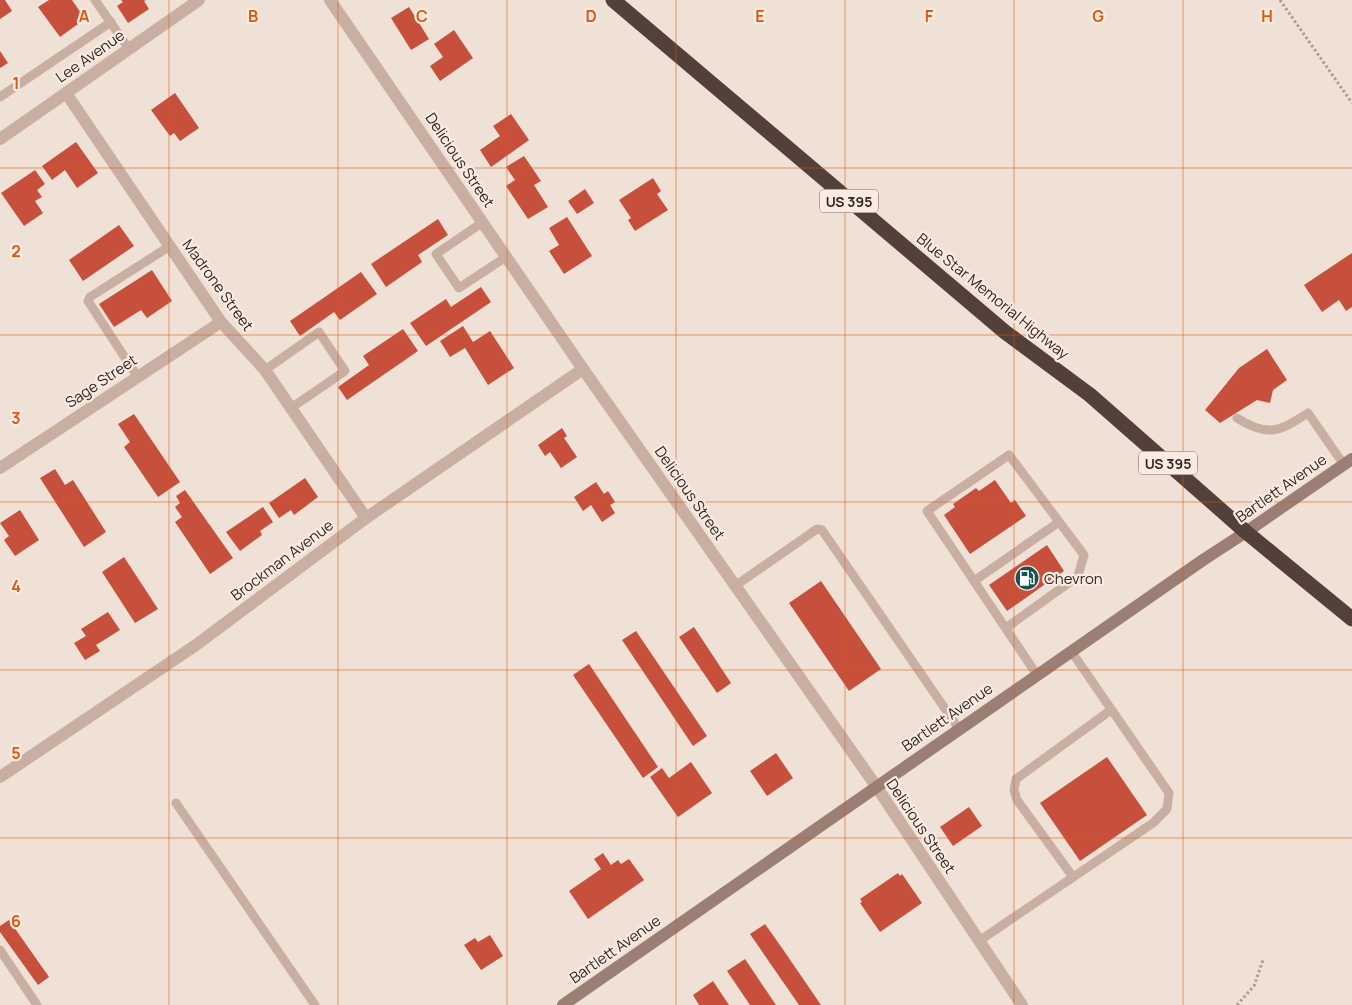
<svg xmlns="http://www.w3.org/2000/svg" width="1352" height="1005" font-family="Manrope,sans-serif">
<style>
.building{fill:#c7503d}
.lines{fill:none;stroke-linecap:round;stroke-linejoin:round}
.path{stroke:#b4998c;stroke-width:3;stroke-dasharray:2.5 2.5;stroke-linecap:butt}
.lane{stroke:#c8afa2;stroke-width:9}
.street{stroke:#c8afa2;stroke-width:12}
.secondary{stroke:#9b7e74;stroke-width:12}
.highway{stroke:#54403b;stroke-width:15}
.grid{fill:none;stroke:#df560d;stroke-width:1;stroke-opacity:0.55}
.labels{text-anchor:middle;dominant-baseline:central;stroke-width:4.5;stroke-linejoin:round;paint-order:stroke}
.shield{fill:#f9ebe1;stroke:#6e625d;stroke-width:1}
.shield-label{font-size:14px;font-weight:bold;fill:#332724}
.street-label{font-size:15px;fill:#332724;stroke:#f9ebe1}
.poi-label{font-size:15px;fill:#332724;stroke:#f9ebe1;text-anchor:start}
.grid-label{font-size:16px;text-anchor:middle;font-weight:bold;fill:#df560d;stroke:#f9ebe1;stroke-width:4.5;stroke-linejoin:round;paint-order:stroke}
</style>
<rect width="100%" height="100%" fill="#f0e1d6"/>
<g class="building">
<polygon points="0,0 5,0 12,11 0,19"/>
<polygon points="49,0 72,0 85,19 60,37 38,7"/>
<polygon points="121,0 146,0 144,1 149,9 128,23 117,6 123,2"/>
<polygon points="409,7 429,39 411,50 391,18"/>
<polygon points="454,30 473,58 440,81 430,66 443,57 434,44"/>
<polygon points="0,51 8,63 0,68"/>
<polygon points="175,93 199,128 180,141 174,133 170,136 151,110"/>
<polygon points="511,114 529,140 491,167 480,150 500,136 493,126"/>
<polygon points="76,142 98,173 77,188 65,170 52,180 42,166"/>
<polygon points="524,156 541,181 534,185 548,207 528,219 506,186 515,180 506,167"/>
<polygon points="35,170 45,184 37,190 42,197 35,201 43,213 24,226 1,193"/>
<polygon points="653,178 661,191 657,194 668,210 635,231 628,220 631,218 619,200"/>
<polygon points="585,189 594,203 577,214 568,201"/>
<polygon points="567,217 592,256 564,274 549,251 559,245 549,228"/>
<polygon points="438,219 448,235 418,255 422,262 386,287 371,264"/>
<polygon points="119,225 134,246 83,281 69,260"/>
<polygon points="1352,253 1352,307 1346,311 1339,300 1322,312 1304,285"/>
<polygon points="152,270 172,301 147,318 141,310 114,327 99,304"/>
<polygon points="361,272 377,294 340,320 334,312 300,336 290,321"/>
<polygon points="481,287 491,302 426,346 410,323 446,299 451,307"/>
<polygon points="463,326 473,342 490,331 514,368 488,385 465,348 450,357 440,341"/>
<polygon points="403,329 418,351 347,400 338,387 369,365 363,356"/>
<polygon points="1267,349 1287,380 1273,390 1270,403 1257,400 1220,423 1205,410 1239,368"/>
<polygon points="134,414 180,482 158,497 124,447 130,442 118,424"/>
<polygon points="562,428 567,436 564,438 577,457 561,468 550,452 545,456 538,445"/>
<polygon points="55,469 65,485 73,480 106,532 84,547 40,478"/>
<polygon points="305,478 318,497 294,515 291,510 279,518 269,503"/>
<polygon points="995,480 1011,503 1015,500 1026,516 970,554 944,515 955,507 953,504 976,488 979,491"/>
<polygon points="596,482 604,494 608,491 615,502 610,505 615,513 602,522 591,505 583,511 574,497"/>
<polygon points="185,490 233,558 210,574 175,522 182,517 175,507 180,503 176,496"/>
<polygon points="263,507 273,522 260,531 262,535 240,551 226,532"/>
<polygon points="20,510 39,540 15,556 4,540 9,536 0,523"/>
<polygon points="1047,545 1064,571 1007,611 989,585"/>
<polygon points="124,557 158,609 135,623 102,572"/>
<polygon points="821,581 881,669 849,691 789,603"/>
<polygon points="108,612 120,630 96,645 100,651 85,660 74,643 86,636 81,629"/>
<polygon points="694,627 731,683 717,693 679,637"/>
<polygon points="636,631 707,736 693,746 622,640"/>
<polygon points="589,664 658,767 643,778 573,675"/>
<polygon points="776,753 793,778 767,796 750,771"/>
<polygon points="1107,757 1147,815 1080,861 1040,803"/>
<polygon points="691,762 712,793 678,817 650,777 662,768 669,778"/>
<polygon points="969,807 982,826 953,846 940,827"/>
<polygon points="603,853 611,865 618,860 621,864 629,859 644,880 588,919 569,891 601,869 594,859"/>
<polygon points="898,873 900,876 902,874 922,903 880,932 860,903 862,902 860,899"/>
<polygon points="9,920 49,977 38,985 0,932 0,926"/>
<polygon points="765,924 782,948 821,1005 799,1005 750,934"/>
<polygon points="490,935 503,956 481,970 464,945 475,938 478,942"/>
<polygon points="745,959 776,1005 750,1005 727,971"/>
<polygon points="713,981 729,1005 699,1005 693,995"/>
</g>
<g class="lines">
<g class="path">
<polyline points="1280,0 1352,103"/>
<polyline points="1237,1005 1254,986 1263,960"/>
</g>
<g class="lane">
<polyline points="95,0 129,49"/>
<polyline points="0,97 111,22"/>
<polyline points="483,222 436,254 459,288 506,257"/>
<polyline points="265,370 319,332 345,371 291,408"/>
<polyline points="137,376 88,301 90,297 170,246"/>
<path d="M1237,418C1268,438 1280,431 1308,413L1344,465"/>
<polyline points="974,581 1059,522"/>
<polyline points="735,586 817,529 822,530 959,729"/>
<polyline points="1006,628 1078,576 1084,555 1009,455 927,511 1037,675"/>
<polyline points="176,803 315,1005"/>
<polyline points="1073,877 1017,800 1014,790 1016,779 1111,710"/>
<polyline points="979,941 1153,823 1167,809 1169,793 1071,651"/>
<polyline points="0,950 37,1005"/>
</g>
<g class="street">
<polyline points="330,0 583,369 876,786 1022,1005"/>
<polyline points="66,93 221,322 265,370 366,518"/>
<polyline points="0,139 199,0"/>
<polyline points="0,468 221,322"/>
<polyline points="0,777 196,645 366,518 583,369"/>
</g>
<polyline class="secondary" points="563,1005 1203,560 1246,532 1352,459"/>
<polyline class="highway" points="613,0 1005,332 1090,395 1246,532 1352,619"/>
</g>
<path class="grid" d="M169,0V1005M338,0V1005M507,0V1005M676,0V1005M845,0V1005M1014,0V1005M1183,0V1005M0,168H1352M0,335H1352M0,502H1352M0,670H1352M0,838H1352"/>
<defs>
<symbol id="fuel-disc" viewBox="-11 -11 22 22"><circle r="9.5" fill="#1a5452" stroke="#f9ebe1"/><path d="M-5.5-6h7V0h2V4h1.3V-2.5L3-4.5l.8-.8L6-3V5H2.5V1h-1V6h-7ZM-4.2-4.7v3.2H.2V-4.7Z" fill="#fff"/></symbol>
</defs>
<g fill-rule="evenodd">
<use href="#fuel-disc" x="1013" y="564" width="28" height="28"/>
</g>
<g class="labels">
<g class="shield">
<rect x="820" y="189.5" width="58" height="23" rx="4"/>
<rect x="1139" y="451.5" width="58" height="23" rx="4"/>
</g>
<g class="shield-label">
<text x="849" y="201">US 395</text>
<text x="1168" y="463">US 395</text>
</g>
<g class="street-label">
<text transform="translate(90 56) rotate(-35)">Lee Avenue</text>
<text transform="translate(460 160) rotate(56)">Delicious Street</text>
<text transform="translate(218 285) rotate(54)">Madrone Street</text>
<text transform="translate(993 296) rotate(39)">Blue Star Memorial Highway</text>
<text transform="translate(101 381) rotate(-34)">Sage Street</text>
<text transform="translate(1281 488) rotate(-35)">Bartlett Avenue</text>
<text transform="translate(690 493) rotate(55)">Delicious Street</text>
<text transform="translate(282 560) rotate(-37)">Brockman Avenue</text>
<text transform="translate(947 717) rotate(-35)">Bartlett Avenue</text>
<text transform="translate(921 826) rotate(56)">Delicious Street</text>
<text transform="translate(615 949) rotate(-35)">Bartlett Avenue</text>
</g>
<g class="poi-label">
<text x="1044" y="578">Chevron</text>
</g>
</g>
<g class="grid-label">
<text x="84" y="22">A</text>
<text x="253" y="22">B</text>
<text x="422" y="22">C</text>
<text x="591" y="22">D</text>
<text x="760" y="22">E</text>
<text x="929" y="22">F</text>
<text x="1098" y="22">G</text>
<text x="1267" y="22">H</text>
<text x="16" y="89">1</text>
<text x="16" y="257">2</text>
<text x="16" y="424">3</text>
<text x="16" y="592">4</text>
<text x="16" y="759">5</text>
<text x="16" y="927">6</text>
</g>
</svg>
